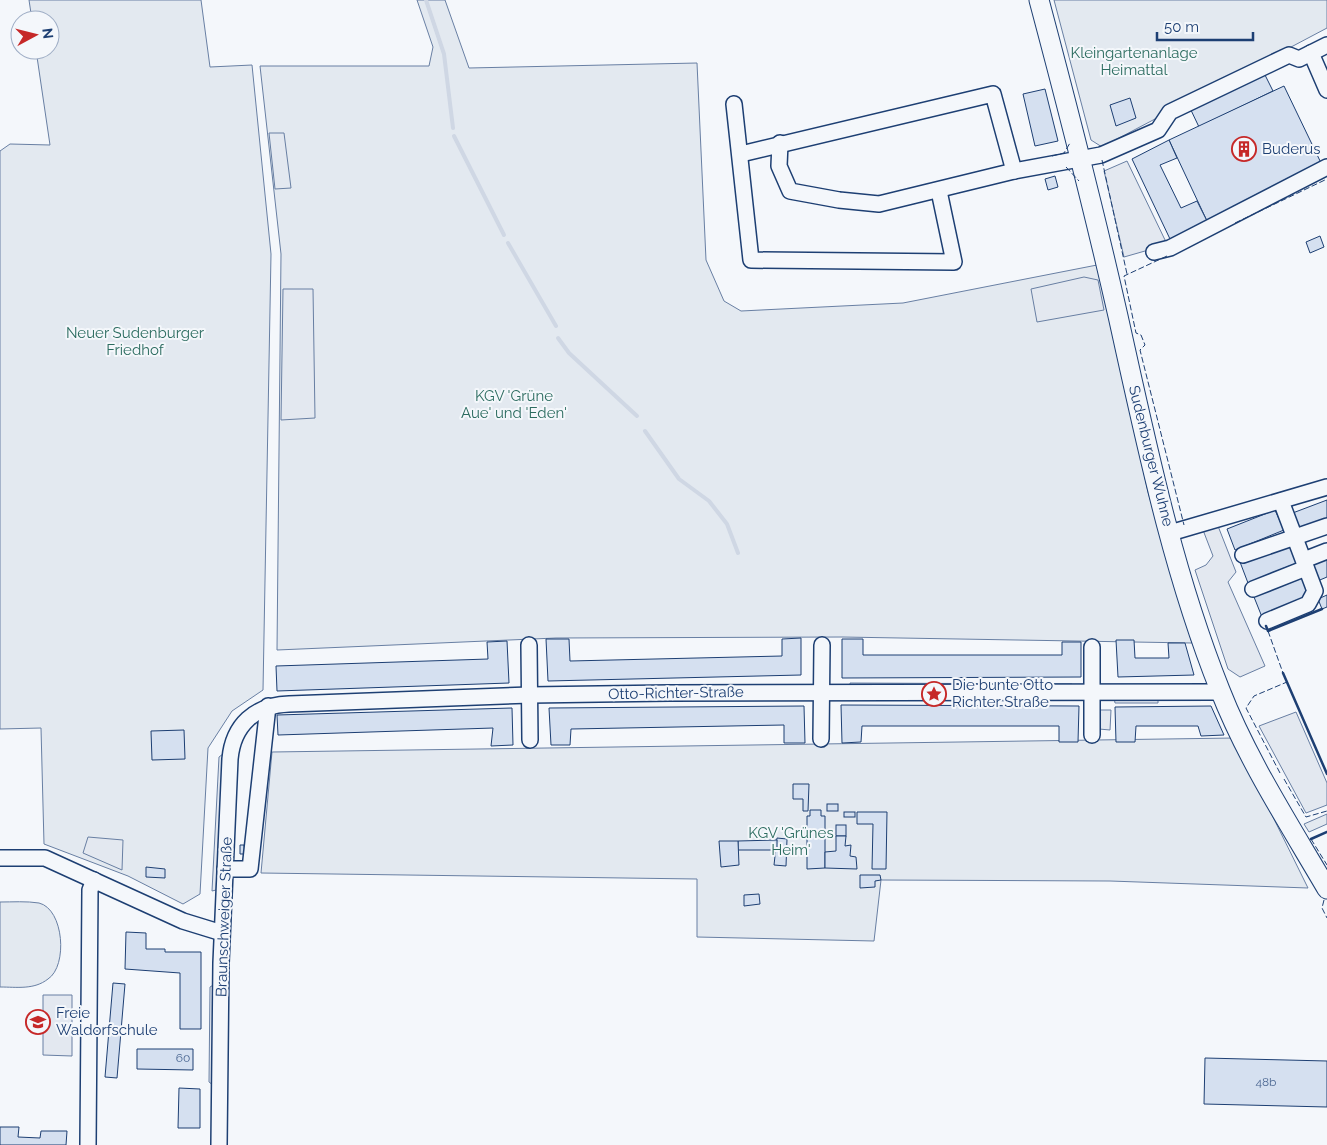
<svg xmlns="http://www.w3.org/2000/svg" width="1327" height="1145" font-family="Raleway,sans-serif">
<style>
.green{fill:#e3e9f0;stroke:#687fa3}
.parking{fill:#e3e8f0;stroke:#687fa3}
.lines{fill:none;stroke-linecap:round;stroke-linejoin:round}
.stream{stroke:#cfd7e4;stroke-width:4}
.building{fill:#d5e0f0;stroke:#1d3f73}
.minor-casing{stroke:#1d3f73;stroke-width:18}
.major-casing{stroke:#1d3f73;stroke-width:21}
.minor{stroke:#f4f7fb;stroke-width:15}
.major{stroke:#f4f7fb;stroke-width:19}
.fence{stroke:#1d3f73;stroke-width:1;stroke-dasharray:6 2.5;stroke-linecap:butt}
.wall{stroke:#1d3f73;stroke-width:2.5}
.labels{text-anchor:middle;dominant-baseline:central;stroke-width:4;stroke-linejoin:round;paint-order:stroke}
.number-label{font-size:12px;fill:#4b6792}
.park-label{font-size:15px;fill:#2c6c60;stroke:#f4f7fb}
.poi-label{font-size:15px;fill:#1d3f73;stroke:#f4f7fb;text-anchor:start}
.street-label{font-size:15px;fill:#1d3f73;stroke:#f4f7fb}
</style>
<rect width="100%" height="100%" fill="#f4f7fb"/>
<g class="green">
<polygon points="29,0 201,0 210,67 252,65 271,254 263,690 232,711 208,748 200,894 183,904 128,876 44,844 41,728 0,729 0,151 10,144 50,145 36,50 50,50 50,20 32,20"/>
<polygon points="417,0 445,0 469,68 697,63 706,260 724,301 741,311 903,303 1097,265 1102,279 1148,492 1192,643 842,637 556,638 277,650 281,254 260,66 429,66 433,47"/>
<polygon points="1054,0 1327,0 1327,28 1102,147 1091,140"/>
<polygon points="1234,738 1308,888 1110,881 881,880 874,941 697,937 697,879 261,873 272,752"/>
<polygon points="1327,814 1327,824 1309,832 1304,824"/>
<path d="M0,902C12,902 27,901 39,903C64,909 68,966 48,979C34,990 17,987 0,987Z"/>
</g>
<g class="parking">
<polygon points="269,133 284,133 291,188 275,189"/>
<polygon points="1127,161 1166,242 1152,249 1124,257 1104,171"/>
<polygon points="1084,277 1098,280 1104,310 1037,322 1031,289"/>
<polygon points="283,289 313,289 315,418 281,420"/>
<polygon points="1218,526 1236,572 1228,582 1265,666 1240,677 1228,669 1195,570 1206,565 1213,556 1203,530"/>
<polygon points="850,683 1072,684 1072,689 850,688"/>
<polygon points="1114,697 1158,698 1158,703 1115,703"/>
<polygon points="1099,710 1111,710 1110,730 1099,729"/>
<polygon points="1296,712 1327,783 1327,805 1306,813 1259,726"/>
<polygon points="223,754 216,890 212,891 219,757"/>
<polygon points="88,837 123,840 122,870 83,853"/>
<polygon points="215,984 213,1085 209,1082 210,987"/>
<polygon points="43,995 72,995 72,1056 43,1055"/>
</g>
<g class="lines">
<g class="stream">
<polyline points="426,0 444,54 453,128"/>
<polyline points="454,136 504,235"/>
<polyline points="508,243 556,326"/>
<polyline points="558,338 569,353 637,416"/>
<polyline points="645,431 679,479 709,501 727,524 738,553"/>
</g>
</g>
<g class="building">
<polygon points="1263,71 1273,91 1199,127 1189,106"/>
<polygon points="1284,86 1322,165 1207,221 1169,140"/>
<polygon points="1045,89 1058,141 1035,146 1023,94"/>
<polygon points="1130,98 1136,118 1116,126 1110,105"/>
<polygon points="1169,140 1177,158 1160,165 1181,208 1197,201 1207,221 1170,239 1132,159"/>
<polygon points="1055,176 1058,187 1048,190 1045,179"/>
<polygon points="1320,236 1324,247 1310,253 1306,242"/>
<polygon points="1327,500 1327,521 1297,532 1290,514"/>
<polygon points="1275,510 1284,530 1235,550 1227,529"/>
<polygon points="1291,541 1299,562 1248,583 1240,562"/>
<polygon points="1327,557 1327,577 1315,582 1309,564"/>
<polygon points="1302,578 1310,598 1262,617 1254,597"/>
<polygon points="1327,595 1327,607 1322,609 1318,599"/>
<polygon points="801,638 801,675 548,681 546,639 569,639 570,661 782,656 782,639"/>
<polygon points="842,639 863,639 863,655 1062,655 1062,642 1081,642 1081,677 842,678"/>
<polygon points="1116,640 1134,640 1135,658 1169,658 1168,643 1185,643 1194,675 1118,677"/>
<polygon points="507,641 509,683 277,691 276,666 488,659 487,642"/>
<polygon points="841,705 1079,706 1078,742 1059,742 1059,726 862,726 861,742 842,743"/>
<polygon points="804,706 805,743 784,743 784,725 571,729 570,745 551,745 549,708"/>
<polygon points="1211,706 1224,735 1201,736 1198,726 1136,726 1135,742 1116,742 1115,707"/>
<polygon points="512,708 513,745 491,746 493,728 278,735 277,715"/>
<polygon points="184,730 185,759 152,760 151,731"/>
<polygon points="793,784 809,784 808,811 803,811 803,799 793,799"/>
<rect x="827" y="804" width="11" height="7"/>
<polygon points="810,810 821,810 821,816 825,816 825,868 807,869 807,816 810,816"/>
<rect x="844" y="812" width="11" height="5"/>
<polygon points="857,812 887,812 886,869 872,869 873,824 857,824"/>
<rect x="836" y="825" width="10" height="11"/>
<polygon points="836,836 846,836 845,846 851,845 850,856 856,857 857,869 825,868 825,852 836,851"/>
<polygon points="777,838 787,839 786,866 774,865"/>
<polygon points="777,840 777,850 738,850 738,841"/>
<polygon points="719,841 738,841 739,865 721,867"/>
<polygon points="240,845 244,845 245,854 240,854"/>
<polygon points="146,867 165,869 165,878 146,877"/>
<polygon points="860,875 880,875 881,880 875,881 875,887 860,888"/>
<polygon points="759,894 760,904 744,906 744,895"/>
<polygon points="126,932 146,933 146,949 165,949 165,952 201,952 201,1029 180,1029 180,973 125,969"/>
<polygon points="113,983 125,984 117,1078 105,1077"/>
<polygon points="137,1049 193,1049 193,1070 137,1069"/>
<polygon points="1205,1058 1327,1061 1327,1107 1204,1104"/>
<polygon points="179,1088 200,1089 200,1128 178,1128"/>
<polygon points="0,1127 19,1127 18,1137 40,1138 41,1131 67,1131 66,1145 0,1145"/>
</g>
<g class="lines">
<defs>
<g id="minor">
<polyline points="1311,53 1327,90"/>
<polyline points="734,104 751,260 954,262 939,191"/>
<polyline points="780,143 779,166 790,191 839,200 879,204 1014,171 1101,155 1158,130 1170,112 1289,55 1299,59 1327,45"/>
<polyline points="741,154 993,94 1014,171"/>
<polyline points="1154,252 1170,248 1327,167"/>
<polyline points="1170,533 1327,487"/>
<polyline points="1243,555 1327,526"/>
<polyline points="1304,560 1327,551"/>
<polyline points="1253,589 1306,568"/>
<polyline points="1267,621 1308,604 1315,591 1281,501"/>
<polyline points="529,645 530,740"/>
<polyline points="1092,647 1092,735"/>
<polyline points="821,739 822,645"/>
<polyline points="0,858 45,858 183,921 222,933"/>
<polyline points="225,869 250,869 268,706"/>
<polyline points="88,1145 90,890 94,880"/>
<path d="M219,1145L221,963L230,759C233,725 255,705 289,704L530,695L669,693L1221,692"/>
</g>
<path id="major" d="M1039,0C1067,105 1094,210 1118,316C1146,442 1172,570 1220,690C1247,759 1289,824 1327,889"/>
</defs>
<use href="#minor" class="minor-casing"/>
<use href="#major" class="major-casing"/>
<use href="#minor" class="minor"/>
<use href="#major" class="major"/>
<g class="fence">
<polyline points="1052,156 1064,153 1070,143"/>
<polyline points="1102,160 1127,274"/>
<polyline points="1066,167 1079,181"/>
<polyline points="1235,223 1327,179"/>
<polyline points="1167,256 1124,276 1136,333 1141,335 1145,345 1140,350 1184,525"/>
<polyline points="1268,631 1283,673"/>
<polyline points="1280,773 1246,708 1254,696 1287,682"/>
<polyline points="1284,779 1306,817 1327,811"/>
<polyline points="1311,839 1327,865"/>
<polyline points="1324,900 1322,908 1327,918"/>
</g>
<g class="wall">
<polyline points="1266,626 1268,631 1322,609"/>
<polyline points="1283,673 1327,774"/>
<polyline points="1311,839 1327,832"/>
</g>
</g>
<defs>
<symbol id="building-ring" viewBox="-11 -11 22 22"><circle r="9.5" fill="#f4f7fb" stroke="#c62828" stroke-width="1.5"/><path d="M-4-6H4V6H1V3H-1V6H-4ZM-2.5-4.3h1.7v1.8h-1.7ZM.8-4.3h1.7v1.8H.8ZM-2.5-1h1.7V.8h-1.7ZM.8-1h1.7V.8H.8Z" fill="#c62828"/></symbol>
<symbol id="sight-ring" viewBox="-11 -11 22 22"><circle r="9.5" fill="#f4f7fb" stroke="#c62828" stroke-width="1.5"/><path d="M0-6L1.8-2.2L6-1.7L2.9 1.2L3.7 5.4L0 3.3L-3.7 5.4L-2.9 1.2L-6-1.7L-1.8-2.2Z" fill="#c62828"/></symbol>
<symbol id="school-ring" viewBox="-11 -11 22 22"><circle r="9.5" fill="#f4f7fb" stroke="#c62828" stroke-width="1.5"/><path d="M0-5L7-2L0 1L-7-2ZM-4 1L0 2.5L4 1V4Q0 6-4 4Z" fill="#c62828"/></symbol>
</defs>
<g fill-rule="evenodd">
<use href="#building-ring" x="1230" y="135" width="28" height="28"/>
<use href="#sight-ring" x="920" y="680" width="28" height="28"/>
<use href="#school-ring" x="24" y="1008" width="28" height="28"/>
</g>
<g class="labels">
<g class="number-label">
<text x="183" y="1058">60</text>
<text x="1266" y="1082">48b</text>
</g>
<g class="park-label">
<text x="1134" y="53">Kleingartenanlage<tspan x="1134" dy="17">Heimattal</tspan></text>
<text x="135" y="333">Neuer Sudenburger<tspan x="135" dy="17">Friedhof</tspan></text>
<text x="514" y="396">KGV 'Grüne<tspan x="514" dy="17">Aue' und 'Eden'</tspan></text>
<text x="791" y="833">KGV 'Grünes<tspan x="791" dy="17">Heim'</tspan></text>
</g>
<g class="poi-label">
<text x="1262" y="149">Buderus</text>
<text x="952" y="685">Die bunte Otto<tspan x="952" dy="17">Richter Straße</tspan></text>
<text x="56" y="1013">Freie<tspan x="56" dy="17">Waldorfschule</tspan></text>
</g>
<g class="street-label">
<text transform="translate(1151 456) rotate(76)">Sudenburger Wuhne</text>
<text transform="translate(676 693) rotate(-1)">Otto-Richter-Straße</text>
<text transform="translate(224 917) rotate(-88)">Braunschweiger Straße</text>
</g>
</g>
<g transform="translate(35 35) rotate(83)"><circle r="24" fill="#f4f7fb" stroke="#9eadc5"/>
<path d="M0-4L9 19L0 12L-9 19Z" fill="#c62828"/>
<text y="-8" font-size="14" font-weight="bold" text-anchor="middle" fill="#1d3f73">N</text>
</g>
<path d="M1157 32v8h96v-8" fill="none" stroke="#1d3f73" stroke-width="2.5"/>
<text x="1164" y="32" font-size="15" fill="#1d3f73" stroke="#f4f7fb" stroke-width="4" paint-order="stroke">50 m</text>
</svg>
